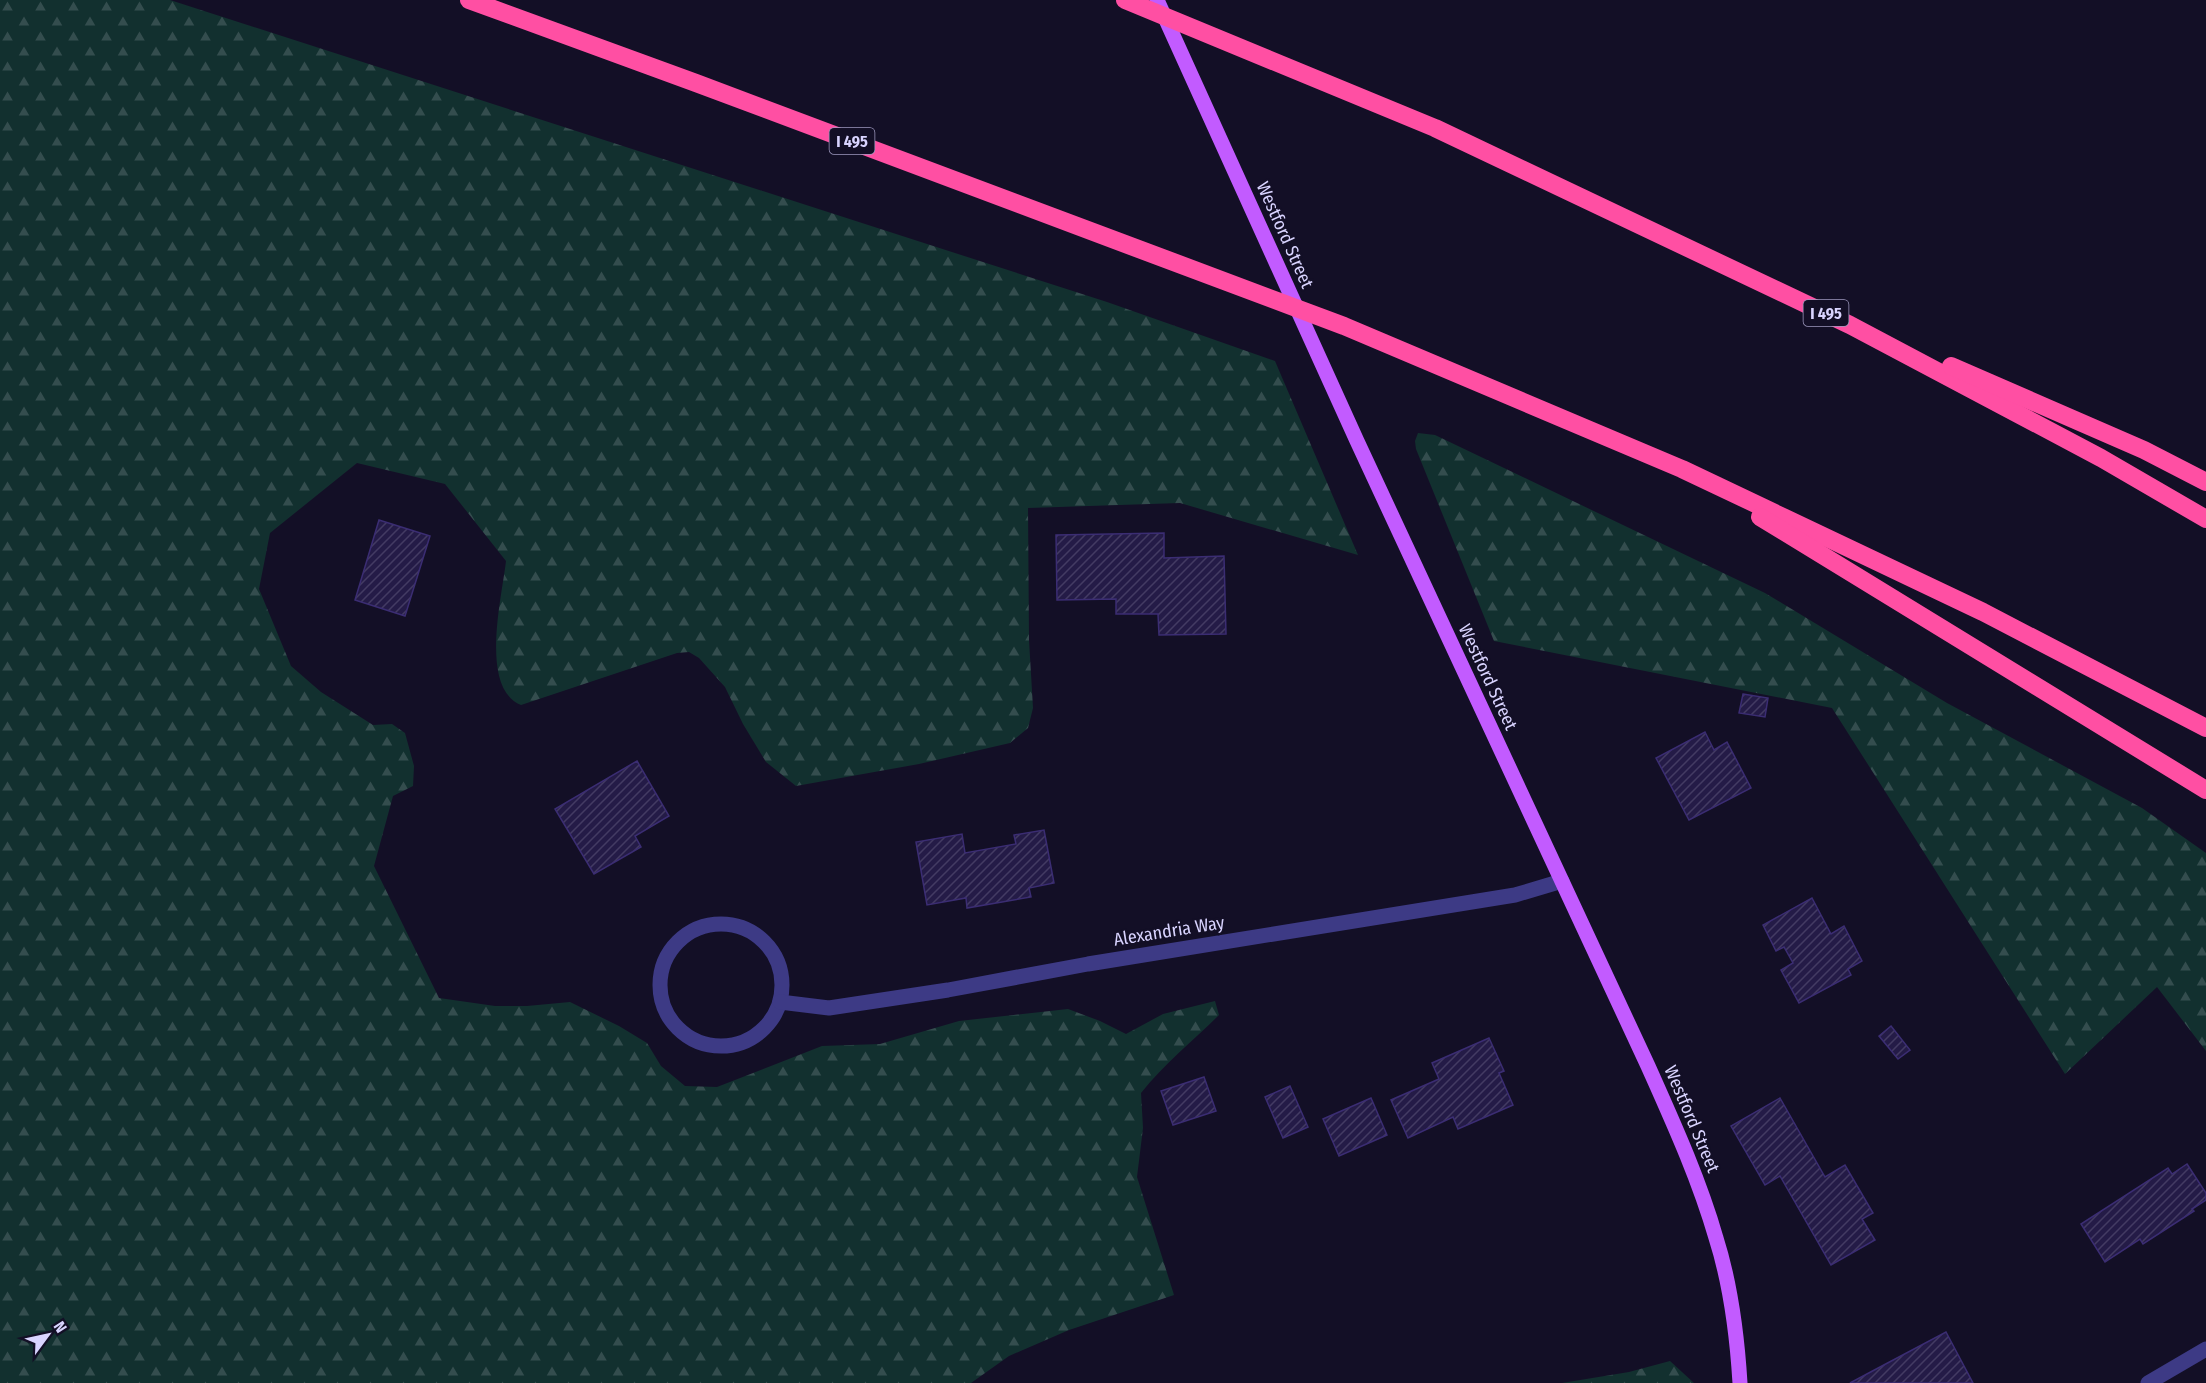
<svg xmlns="http://www.w3.org/2000/svg" width="2206" height="1383" font-family="'Fira Sans Condensed',sans-serif">
<style>
.forest{fill:url(#forest-firs)}
.building{fill:url(#building-hatch);stroke:#3b2d73;stroke-width:1.5}
.lines{fill:none;stroke-linecap:round;stroke-linejoin:round}
.minor{stroke:#3d3a85;stroke-width:15}
.major{stroke:#c25bff;stroke-width:15}
.highway{stroke:#ff4fa3;stroke-width:18}
.labels{text-anchor:middle;dominant-baseline:central;stroke-width:4.5;stroke-linejoin:round;paint-order:stroke}
.shield{fill:#130f26;stroke:#9e99be;stroke-width:1.5}
.shield-label{font-size:16px;font-weight:bold;fill:#d9d4ff}
.street-label{font-size:18px;fill:#d9d4ff;stroke:#130f26}
</style>
<defs>
<pattern id="forest-firs" width="22" height="20" patternUnits="userSpaceOnUse" patternTransform="scale(1.5)"><rect width="22" height="20" fill="#12302f"/><path d="M5 1l3.5 6h-7zM16 11l3.5 6h-7z" fill="#344d4e"/></pattern>
<pattern id="building-hatch" width="6" height="6" patternUnits="userSpaceOnUse" patternTransform="scale(1.5)"><rect width="6" height="6" fill="#241b47"/><path d="M-1 1l2-2M0 6l6-6M5 7l2-2" fill="none" stroke="#433b63"/></pattern>
</defs>
<rect width="100%" height="100%" fill="#130f26"/>
<g class="forest">
<path d="M0,0H170L1107,302L1275,361L1358,555L1180,503L1028,508L1029,640L1033,708L1028,728L1010,743L919,764L796,786L766,762L743,724L725,687L699,658L689,652L677,653L521,705C479,688 502,597 506,561L445,484L357,463L270,533L259,589L291,666L321,692L373,725L392,724L405,733L414,766L413,786L393,796L374,866L439,998L495,1006H527L570,1002L619,1026L647,1043L661,1066L685,1086L717,1087L822,1046L880,1044L959,1021L1068,1009L1100,1021L1126,1034L1163,1014L1215,1001L1219,1015C1193,1041 1164,1064 1141,1093L1143,1128L1137,1177L1174,1295L1069,1330L1009,1356L971,1383H0Z"/>
<polygon points="1418,433 1435,435 1765,593 1947,703 2142,808 2206,853 2206,1051 2157,987 2065,1074 1832,708 1494,641 1416,449 1415,441"/>
<polygon points="1670,1361 1694,1383 1562,1383 1629,1372"/>
</g>
<g class="building">
<polygon points="379,520 430,536 405,616 355,600"/>
<polygon points="1164,533 1164,558 1224,556 1226,634 1159,635 1158,614 1116,614 1116,599 1057,600 1056,535"/>
<polygon points="1743,694 1768,698 1765,717 1739,713"/>
<polygon points="1705,732 1714,750 1727,742 1751,788 1689,820 1656,758"/>
<polygon points="637,761 669,816 635,836 641,847 594,874 555,809"/>
<polygon points="1044,830 1054,883 1029,888 1031,897 967,908 966,898 927,905 916,842 962,834 965,853 1016,844 1014,835"/>
<polygon points="1812,898 1831,934 1844,926 1862,961 1848,969 1851,975 1799,1003 1781,970 1793,963 1784,947 1776,951 1763,925"/>
<polygon points="1891,1026 1910,1050 1898,1059 1879,1036"/>
<polygon points="1489,1038 1504,1071 1499,1073 1513,1105 1458,1129 1453,1117 1408,1138 1391,1100 1439,1079 1432,1063"/>
<polygon points="1204,1077 1216,1111 1173,1125 1161,1091"/>
<polygon points="1290,1086 1308,1127 1283,1138 1265,1097"/>
<polygon points="1371,1098 1387,1135 1339,1156 1323,1119"/>
<polygon points="1780,1098 1825,1177 1845,1165 1873,1213 1862,1219 1875,1240 1831,1265 1780,1176 1765,1185 1731,1126"/>
<polygon points="2187,1164 2206,1193 2206,1200 2192,1209 2194,1211 2143,1244 2140,1239 2105,1262 2081,1224 2168,1168 2172,1174"/>
<polygon points="1946,1332 1973,1383 1850,1383 1880,1367"/>
</g>
<g class="lines">
<g class="minor">
<circle cx="721" cy="985" r="61"/>
<polyline points="780,1002 829,1008 948,990 1088,964 1515,895 1562,881"/>
<polyline points="2148,1383 2206,1349"/>
</g>
<path class="major" d="M1157,0L1357,441L1648,1066C1673,1122 1699,1179 1716,1238C1731,1285 1737,1334 1740,1383"/>
<g class="highway">
<polyline points="469,0 696,83 1344,326 1682,469 1983,612 2206,728"/>
<polyline points="1125,0 1435,128 1850,325 2101,458 2206,519"/>
<polyline points="1951,366 2144,450 2206,482"/>
<polyline points="1760,517 2206,790"/>
</g>
</g>
<g class="labels">
<g class="shield">
<rect x="829.5" y="128" width="45" height="26" rx="4.5"/>
<rect x="1803.5" y="300" width="45" height="26" rx="4.5"/>
</g>
<g class="shield-label">
<text x="852" y="141">I 495</text>
<text x="1826" y="313">I 495</text>
</g>
<g class="street-label">
<text transform="translate(1285 235) rotate(66)">Westford Street</text>
<text transform="translate(1488 677) rotate(65)">Westford Street</text>
<text transform="translate(1169 931) rotate(-9)">Alexandria Way</text>
<text transform="translate(1692 1119) rotate(67)">Westford Street</text>
</g>
</g>
<g transform="translate(48 1335) rotate(57)" stroke="#130f26" stroke-width="4.5" paint-order="stroke">
<path d="M0-4.5L10 22L0 15L-10 22Z" fill="#d9d4ff"/>
<text y="-9" font-size="16" font-weight="bold" text-anchor="middle" fill="#d9d4ff">N</text>
</g>
</svg>
